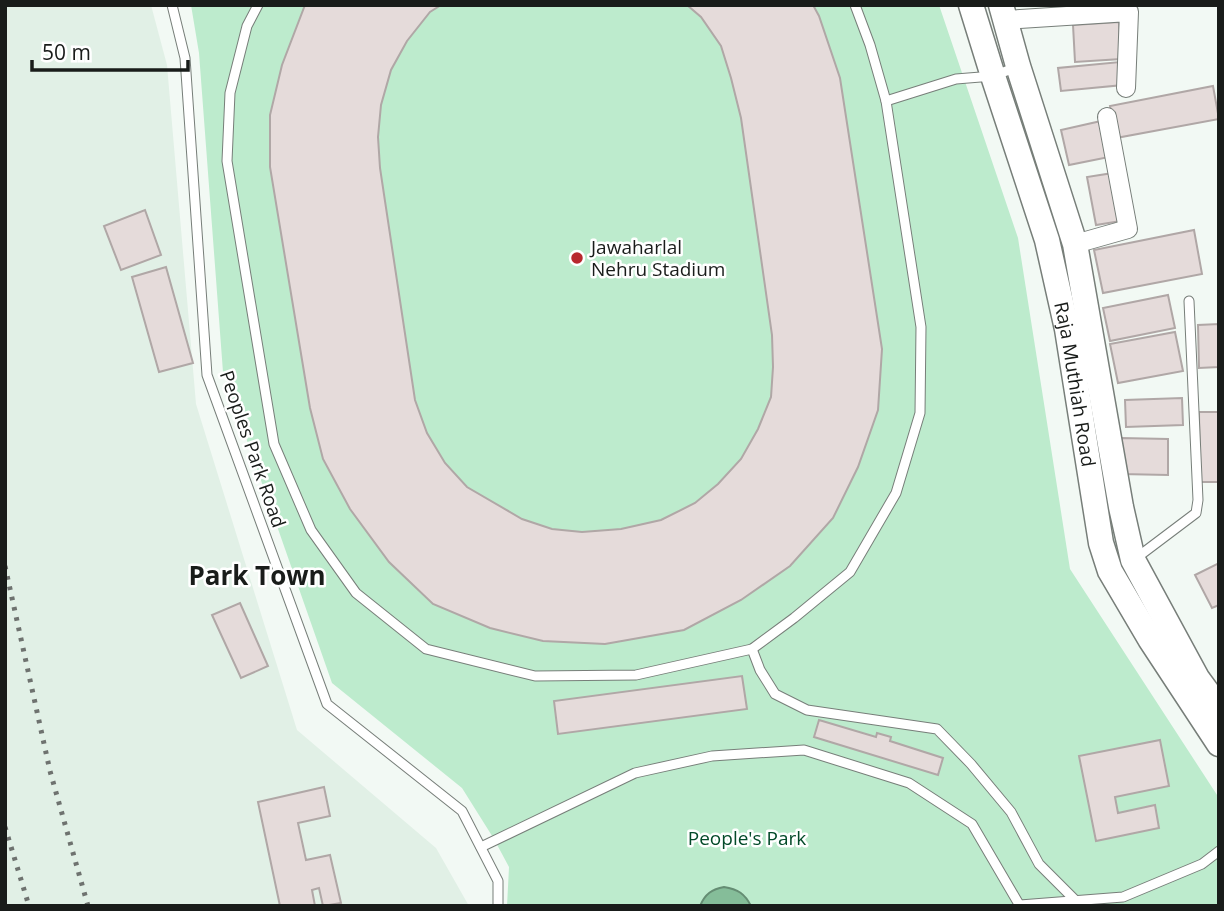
<svg xmlns="http://www.w3.org/2000/svg" width="1224" height="911" font-family="'Open Sans',sans-serif">
<style>
.built{fill:#e1f0e6}
.green{fill:#bdebcd}
.water{fill:#85bd99;stroke:#658d73;stroke-width:2}
.building{fill:#e5dbda;stroke:#b0a7a6;stroke-width:2}
.lines{fill:none;stroke-linecap:round;stroke-linejoin:round}
.lane-casing{stroke:#777e79;stroke-width:11}
.street-casing{stroke:#777e79;stroke-width:20}
.secondary-casing{stroke:#777e79;stroke-width:27}
.lane{stroke:#fff;stroke-width:9}
.street{stroke:#fff;stroke-width:18}
.secondary{stroke:#fff;stroke-width:24}
.rail{stroke:#6e726f;stroke-width:5;stroke-dasharray:3.5 7;stroke-linecap:butt}
.poi-dot{fill:#b8282e;stroke:#fff;stroke-width:2.5}
.labels{text-anchor:middle;dominant-baseline:central;stroke-width:5;stroke-linejoin:round;paint-order:stroke}
.poi-label{font-size:19px;fill:#191c1a;stroke:#fff;text-anchor:start}
.street-label{font-size:19px;fill:#191c1a;stroke:#fff}
.park-label{font-size:19px;fill:#034a29;stroke:#fff}
.district-label{font-size:26px;font-weight:bold;fill:#191c1a;stroke:#fff}
</style>
<rect width="100%" height="100%" fill="#f2f9f4"/>
<polygon class="built" points="5,5 151,5 167,65 196,404 297,730 436,848 469,906 5,906"/>
<polygon class="green" points="191,5 939,5 1018,238 1070,569 1219,798 1219,906 507,906 509,867 494,839 462,788 332,683 223,372 199,53"/>
<path class="water" d="M724,887C738,889 745,894 751,906H700C705,894 712,889 724,887Z"/>
<g class="building">
<polygon points="305,5 441,5 430,12 407,41 391,70 381,105 378,137 380,168 415,400 427,433 445,463 467,487 522,519 552,529 582,532 621,529 661,520 695,503 718,484 741,459 758,429 771,397 773,367 772,335 741,118 731,78 721,46 701,17 687,5 813,5 819,16 840,78 882,349 878,410 858,467 833,518 790,566 741,600 684,630 605,644 543,641 490,628 433,604 389,562 350,509 323,459 310,408 270,167 270,115 282,65"/>
<polygon points="1119,22 1121,59 1075,62 1073,25"/>
<polygon points="1120,62 1123,85 1061,91 1058,68"/>
<polygon points="1213,86 1219,119 1116,138 1110,106"/>
<polygon points="1101,121 1109,157 1069,165 1061,130"/>
<polygon points="1113,173 1121,221 1096,225 1087,177"/>
<polygon points="145,210 161,255 121,270 104,226"/>
<polygon points="1194,230 1202,274 1103,293 1094,250"/>
<polygon points="166,267 193,363 159,372 132,277"/>
<polygon points="1168,295 1175,328 1110,341 1103,308"/>
<polygon points="1219,324 1219,367 1199,368 1198,325"/>
<polygon points="1175,332 1183,371 1118,383 1110,344"/>
<polygon points="1182,398 1183,425 1126,427 1125,400"/>
<polygon points="1199,412 1219,412 1219,482 1200,482"/>
<polygon points="1121,438 1168,439 1168,475 1121,474"/>
<polygon points="1219,563 1219,605 1212,608 1195,575"/>
<polygon points="240,603 268,666 241,678 212,615"/>
<polygon points="742,676 747,709 558,734 554,701"/>
<polygon points="819,720 876,737 877,733 891,737 890,741 943,758 938,775 814,737"/>
<polygon points="1160,740 1169,786 1115,797 1118,813 1155,805 1159,828 1096,841 1079,756"/>
<polygon points="324,787 330,816 298,823 306,860 330,855 341,903 323,906 319,888 312,890 315,906 280,906 258,802"/>
</g>
<g class="lines">
<defs>
<g id="lane">
<polyline points="172,5 185,58 207,375 327,704 462,811 498,881 498,906"/>
<polyline points="258,5 247,26 230,93 227,161 274,444 311,530 356,593 426,649 535,676 636,675 752,649 794,618 850,572 896,493 920,413 921,327 886,101 870,45 855,5"/>
<polyline points="886,101 956,79 993,76 1017,67"/>
<polyline points="1135,559 1196,513 1198,500 1189,301"/>
<polyline points="752,649 760,670 775,694 807,710 937,729 971,764 1011,812 1039,864 1076,901"/>
<polyline points="481,847 635,773 712,756 804,750 909,783 972,824 1020,906"/>
<polyline points="1020,905 1123,897 1202,864 1219,851"/>
</g>
<g id="street">
<polyline points="1005,20 1129,12 1126,88"/>
<polyline points="1075,244 1128,229 1107,117"/>
</g>
<g id="secondary">
<path id="s1" d="M971,5L993,76L1047,240L1067,329L1101,543L1110,571L1150,639L1219,744"/>
<polyline points="1001,5 1018,66 1075,244 1121,507 1133,560 1197,678 1219,708"/>
</g>
</defs>
<use href="#lane" class="lane-casing"/>
<use href="#street" class="street-casing"/>
<use href="#secondary" class="secondary-casing"/>
<use href="#lane" class="lane"/>
<use href="#street" class="street"/>
<use href="#secondary" class="secondary"/>
<g class="rail">
<polyline points="5,566 50,771 88,906"/>
<polyline points="5,827 29,906"/>
</g>
</g>
<circle class="poi-dot" cx="577" cy="258" r="7"/>
<g class="labels">
<g class="poi-label">
<text x="591" y="247">Jawaharlal<tspan x="591" dy="22">Nehru Stadium</tspan></text>
</g>
<g class="street-label">
<text stroke="none"><textPath href="#s1" startOffset="394">Raja Muthiah Road</textPath></text>
<text transform="translate(253 449) rotate(71)">Peoples Park Road</text>
</g>
<g class="park-label">
<text x="747" y="838">People's Park</text>
</g>
<g class="district-label">
<text x="257" y="575">Park Town</text>
</g>
</g>
<rect width="1224" height="911" fill="none" stroke="#191c1a" stroke-width="14"/>
<path d="M32 60v10h156v-10" fill="none" stroke="#191c1a" stroke-width="3.5"/>
<text x="42" y="60" font-size="21" fill="#191c1a" stroke="#ffffff" stroke-width="5" paint-order="stroke">50 m</text>
</svg>
